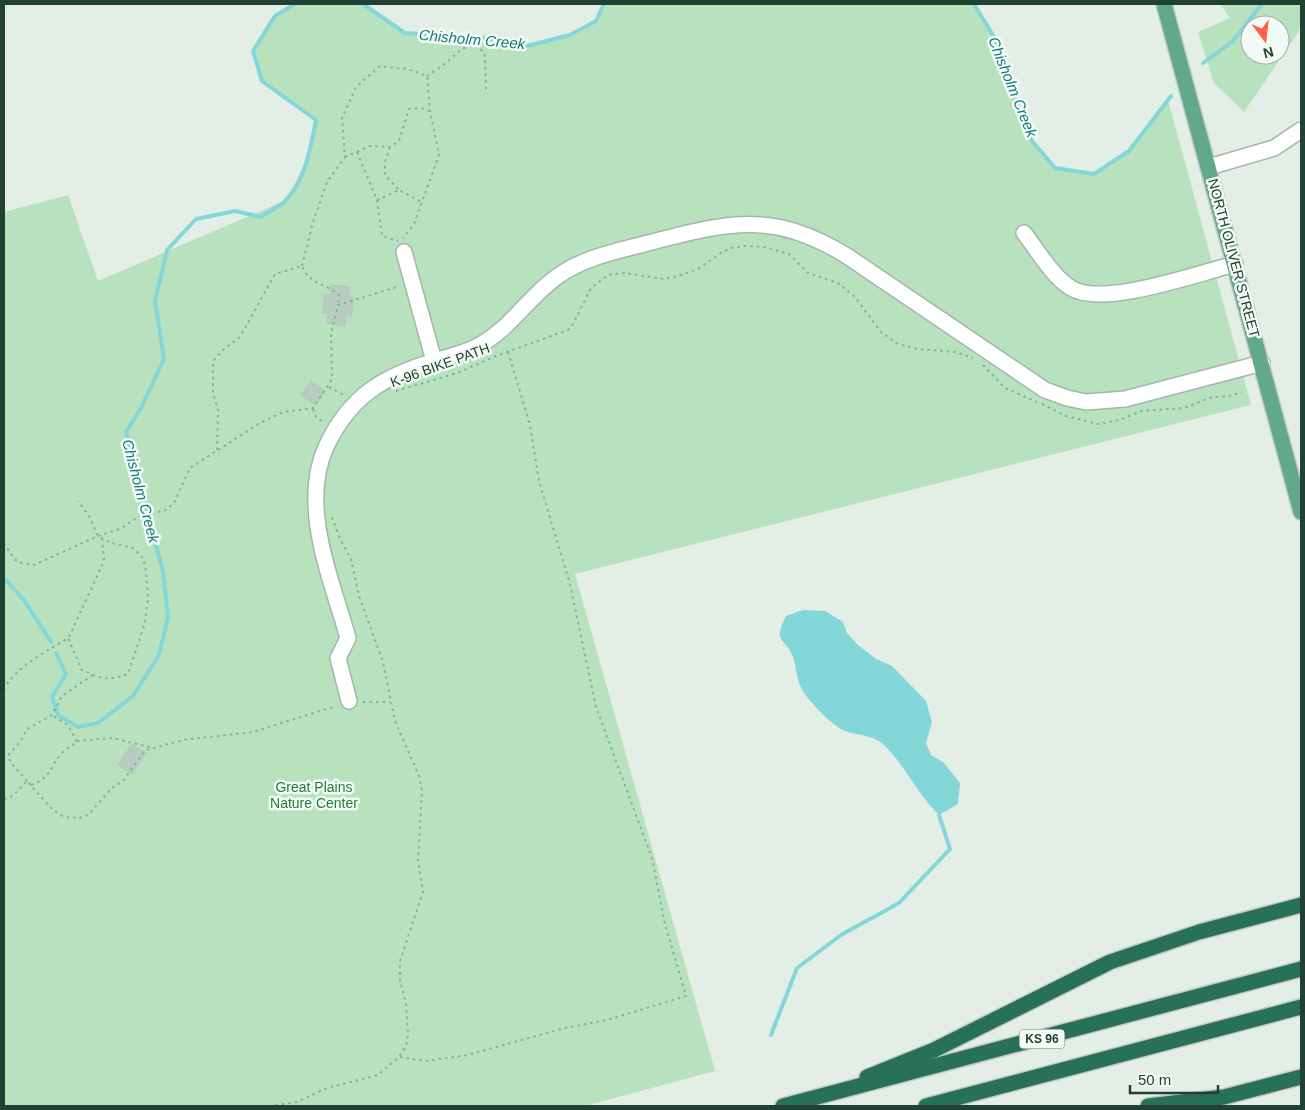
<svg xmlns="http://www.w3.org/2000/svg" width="1305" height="1110" font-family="Arial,sans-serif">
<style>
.green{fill:#b8e1bd;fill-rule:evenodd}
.water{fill:#84d7d8}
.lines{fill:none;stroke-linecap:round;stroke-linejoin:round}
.stream{stroke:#84d7d8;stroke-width:4}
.building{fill:#b9ccc2;stroke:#b3c8bc}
.minor-casing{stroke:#a4b7ad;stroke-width:18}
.major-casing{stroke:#c1cac6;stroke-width:18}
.highway-casing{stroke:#c1cac6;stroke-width:18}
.path{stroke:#7fb59c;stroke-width:2;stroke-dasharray:2.5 4;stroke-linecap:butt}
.minor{stroke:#fff;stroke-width:15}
.major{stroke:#61a88c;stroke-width:15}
.highway{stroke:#287057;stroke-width:15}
.labels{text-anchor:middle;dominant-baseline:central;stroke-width:5;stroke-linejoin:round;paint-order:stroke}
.shield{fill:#f3faf5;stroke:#5f786d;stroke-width:1}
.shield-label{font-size:12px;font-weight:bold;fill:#204133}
.street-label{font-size:14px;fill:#204133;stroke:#f3faf5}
.park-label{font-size:14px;fill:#257c3a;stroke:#f3faf5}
.water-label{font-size:15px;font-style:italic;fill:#137a7d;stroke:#f3faf5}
</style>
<rect width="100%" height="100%" fill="#e2eee6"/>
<g class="green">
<path d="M295,4H363L405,33L484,38L527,46L570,35L596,21L604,4H974L997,42L1013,93L1032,141L1055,168L1094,174L1129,151L1168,100L1251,405L575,574L715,1071L585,1106H4V212L68,195L98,281L284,201C303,173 310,153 315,120L262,81L253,51L275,16Z"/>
<path d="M1220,4H1301V28L1244,112L1214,83L1198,32L1230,18ZM1250,25H1280V55H1250Z"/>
</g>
<path class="water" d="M803,610L825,611L843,622L847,633L858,645L876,659L892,666L926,701L932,722L926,743L931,755L943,762L960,783L958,804L939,815C918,795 906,767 885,746C874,734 856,736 843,730C830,724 803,696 799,683C796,674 796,665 793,657C785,636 772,644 786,616Z"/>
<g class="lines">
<g class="stream">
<polyline points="363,4 405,33 484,38 527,46 570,35 596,21 604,4"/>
<polyline points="974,4 997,42 1013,93 1032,141 1055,168 1094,174 1129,151 1171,96"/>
<polyline points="1203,63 1232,42 1262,4"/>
<polyline points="4,578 24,600 51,642"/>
<path d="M56,653L66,674L52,697L58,715L78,727L98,723L133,696L159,655L168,617L163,572L126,432L141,408L164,359L155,301L167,250L196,219L235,211L261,217C268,212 277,208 284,202C305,183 311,146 316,120L262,81L253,51L275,16L295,4"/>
<polyline points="771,1035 797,968 841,935 899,903 950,849 939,815"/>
</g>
</g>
<g class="building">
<polygon points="331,285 350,287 348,297 354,297 351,316 346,316 345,326 327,323 328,313 323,313 325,295 330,295"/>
<polygon points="311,381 325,391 316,405 301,395"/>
<polygon points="132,744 146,753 132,774 118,765"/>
</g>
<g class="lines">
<defs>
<g id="minor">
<polyline points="1209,167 1274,148 1301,130"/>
<path d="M1024,233C1038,251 1052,276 1071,288C1102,308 1199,273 1235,264"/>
<polyline points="404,252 434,361"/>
<path d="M349,701L338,658L348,638C332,580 299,506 326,447C349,397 383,376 435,361C450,356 466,353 480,345C511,328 529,296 558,276C583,258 614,252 644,244C725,223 771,209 847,256L1045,390L1067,398L1086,402L1125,399L1262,363"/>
</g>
<polyline id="major" points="1164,4 1301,512"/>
<g id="highway">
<polyline points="867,1077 934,1050 1110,962 1199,932 1301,905"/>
<polyline points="783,1106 1301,969"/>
<polyline points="926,1106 1301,1007"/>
<polyline points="1148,1106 1224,1097 1301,1077"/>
</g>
</defs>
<use href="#minor" class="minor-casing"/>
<use href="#major" class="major-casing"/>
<use href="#highway" class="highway-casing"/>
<g class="path">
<path d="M427,76C433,72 441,67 447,62C458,53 463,44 479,46L485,56L486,92"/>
<polyline points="390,147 385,162 385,175 399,190"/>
<polyline points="357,152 377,200 382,236 398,241"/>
<polyline points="345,157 370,146 390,147 399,141 409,109 421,108 429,111"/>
<polyline points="377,200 399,190 421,202"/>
<polyline points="302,266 313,222 327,182 345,157 342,118 356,87 380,66 407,69 427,76 430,111 439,155 414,224 403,238"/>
<polyline points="983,365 1005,388 1037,402"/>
<polyline points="329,387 344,395"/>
<polyline points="396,391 457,373 496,356 568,330 572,326 591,288 608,275 625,273 664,279 678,276 698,269 721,253 731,248 746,246 764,247 789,254 808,273 838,283 855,297 881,332 896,343 917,349 956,352 973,358"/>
<polyline points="1042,404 1066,416 1098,424 1120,420 1141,411 1184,408 1212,397 1229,396 1242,392"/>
<polyline points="313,409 316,417 323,422"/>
<path d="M217,450L218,410L213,393V361L224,349L240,337L275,274L302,266C311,286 324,282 339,295L338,305"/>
<polyline points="4,543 14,559 22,563 34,565 98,536 120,529 138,517 166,510 174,503 190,468 260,423 283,412 313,408 332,379 331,334 338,305 400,286"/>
<polyline points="69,637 104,561 102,538"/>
<path d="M4,690C14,667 48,651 68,638L82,670C101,679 108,681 128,674L144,626L148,600L146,571L143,558L133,548L111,543L98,536L89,516L78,501"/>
<polyline points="363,702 390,702"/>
<polyline points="77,741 112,738 154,748"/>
<polyline points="27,781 10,762 9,754 20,742 27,729 52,715 62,696 93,675"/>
<path d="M31,785C53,776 49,768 61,754C65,749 72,746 77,742L68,725L52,715"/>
<polyline points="4,799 13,796 27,781 53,810 64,817 80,818 88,815 112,788 123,781 143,753 147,750 183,740 253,732 336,706"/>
<polyline points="400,1057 425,1061 468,1055 561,1029 607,1020 686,996 665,924 652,858 596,707 570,584 539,481 530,425 508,352"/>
<polyline points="269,1106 297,1102 327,1088 378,1075 399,1057 406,1046 408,1035 406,1004 400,980 400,961 423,892 418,860 422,791 419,776 395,721 383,662 359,596 351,559 341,541 331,515"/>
</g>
<use href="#minor" class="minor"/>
<use href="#major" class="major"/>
<use href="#highway" class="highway"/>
</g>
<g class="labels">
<rect class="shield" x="1019.5" y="1029.5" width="45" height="19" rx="4"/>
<g class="shield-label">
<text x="1042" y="1039">KS 96</text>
</g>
<g class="street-label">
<text transform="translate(1234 258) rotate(75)">NORTH OLIVER STREET</text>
<text transform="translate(440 365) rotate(-20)">K-96 BIKE PATH</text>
</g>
<g class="park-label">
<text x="314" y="787">Great Plains<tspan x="314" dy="16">Nature Center</tspan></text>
</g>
<g class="water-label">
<text transform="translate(472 39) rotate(5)">Chisholm Creek</text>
<text transform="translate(1013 87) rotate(68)">Chisholm Creek</text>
<text transform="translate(141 491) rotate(75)">Chisholm Creek</text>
</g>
</g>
<rect width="1305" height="1110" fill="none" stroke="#204133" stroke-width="10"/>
<g transform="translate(1265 40) rotate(165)"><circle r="24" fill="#f3faf5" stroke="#9fb0a7"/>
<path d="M0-4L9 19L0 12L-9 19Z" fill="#ff604e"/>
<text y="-8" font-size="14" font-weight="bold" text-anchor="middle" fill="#204133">N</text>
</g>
<path d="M1130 1085v8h88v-8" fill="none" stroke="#204133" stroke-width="2.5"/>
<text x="1138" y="1085" font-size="15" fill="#204133" stroke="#f3faf5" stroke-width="4" paint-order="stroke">50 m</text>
</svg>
